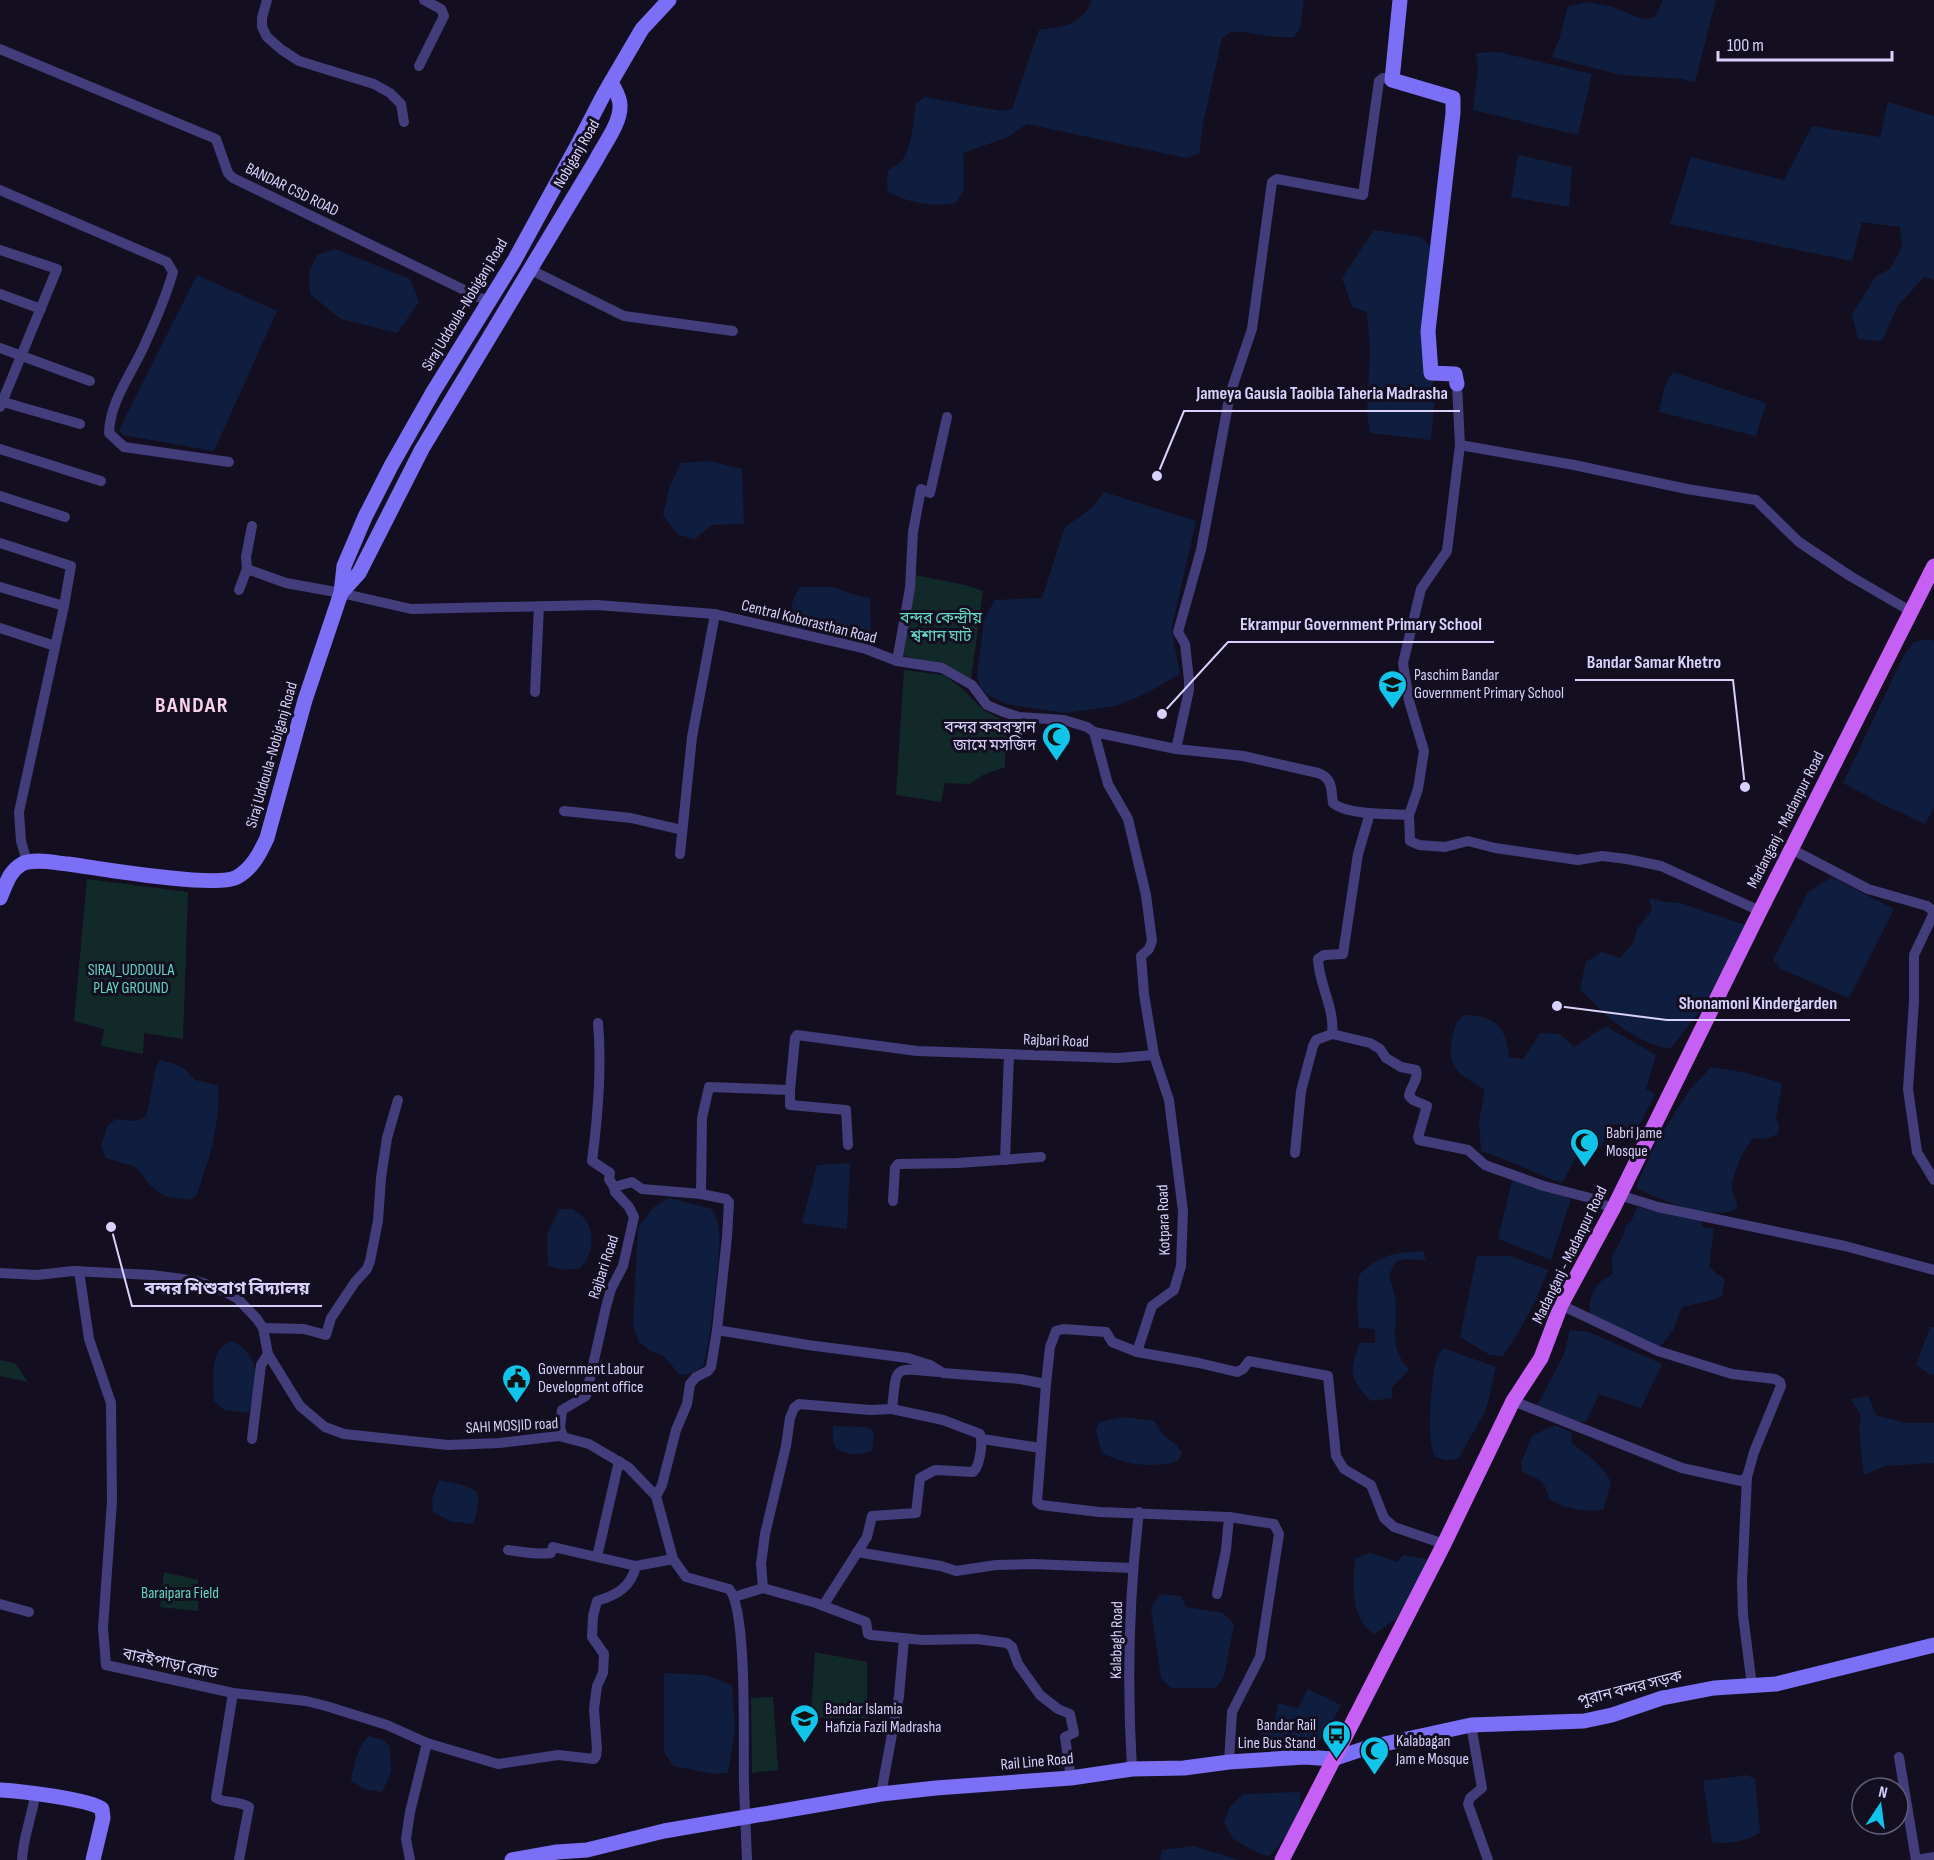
<svg xmlns="http://www.w3.org/2000/svg" width="1934" height="1860" font-family="'Sofia Sans Condensed','Noto Sans Bengali',sans-serif">
<style>
.green{fill:#12292a}
.water{fill:#0f1e3f}
.lines{fill:none;stroke-linecap:round;stroke-linejoin:round}
.street{stroke:#433d7c;stroke-width:10}
.secondary{stroke:#7b6ff5;stroke-width:15}
.primary{stroke:#c660f4;stroke-width:15}
.labels{text-anchor:middle;dominant-baseline:central;stroke-width:6;stroke-linejoin:round;paint-order:stroke}
.street-label{font-size:16px;fill:#d9d1fc;stroke:#130f20}
.park-label{font-size:16px;fill:#63d6c1;stroke:#130f20}
.poi-label{font-size:16px;fill:#d9d1fc;stroke:#130f20;text-anchor:start}
.district-label{font-size:22px;font-weight:bold;letter-spacing:1.5px;fill:#fcd3ea;stroke:#130f20}
.leader{fill:none;stroke:#d9d1fc;stroke-width:2}
.callout-dot{fill:#d9d1fc;stroke:#130f20;stroke-width:2}
.callout-label{font-size:18px;text-anchor:middle;font-weight:bold;fill:#d9d1fc;stroke:#130f20;stroke-width:6;stroke-linejoin:round;paint-order:stroke}
</style>
<rect width="100%" height="100%" fill="#130f20"/>
<g class="green">
<polygon points="915,575 965,585 983,591 971,679 900,654"/>
<polygon points="904,670 944,675 964,690 983,710 1006,722 1005,767 983,775 970,784 945,783 941,802 896,795"/>
<polygon points="87,879 188,892 183,1039 144,1033 143,1054 101,1046 104,1029 74,1021"/>
<polygon points="0,1360 15,1363 28,1382 0,1376"/>
<polygon points="164,1572 198,1580 198,1611 160,1607"/>
<polygon points="815,1652 867,1662 867,1718 811,1718"/>
<polygon points="773,1697 778,1770 752,1773 751,1698"/>
</g>
<g class="water">
<path d="M1092,0H1304L1300,28L1294,37H1276L1244,32H1231L1222,38L1203,124L1199,154L1186,158L1027,124L1008,137L963,153L964,189L957,202C941,209 902,202 888,191L887,183L888,172C893,166 899,165 903,159C913,144 913,120 916,103L925,97L1001,111L1012,109L1039,30C1063,26 1081,27 1092,0Z"/>
<polygon points="1663,0 1716,0 1695,82 1681,79 1620,75 1552,57 1560,37 1568,6 1588,2 1613,7 1642,19 1655,17"/>
<polygon points="1499,52 1592,74 1578,135 1473,110 1478,68 1476,53"/>
<polygon points="1888,102 1934,116 1934,280 1924,277 1897,307 1882,341 1858,339 1852,314 1876,276 1890,269 1902,247 1900,227 1862,222 1852,261 1670,224 1691,157 1784,180 1812,126 1880,137"/>
<polygon points="1518,155 1572,167 1569,207 1511,197"/>
<polygon points="1374,230 1422,237 1439,259 1427,340 1435,395 1431,440 1370,433 1367,412 1370,351 1367,312 1352,307 1342,278"/>
<polygon points="335,249 410,279 419,302 397,333 341,319 310,294 309,272 317,255"/>
<polygon points="197,275 277,311 214,451 123,435 119,430"/>
<polygon points="1673,372 1766,403 1756,436 1659,412 1665,386"/>
<polygon points="709,461 742,469 744,524 712,525 695,539 678,535 663,515 670,485 681,463"/>
<path d="M1104,492L1196,521L1172,626C1172,642 1178,658 1180,674L1147,693L1116,706L1065,713L1006,704L988,695L980,687L977,677L984,619L995,600L1042,598L1065,527L1092,508Z"/>
<path d="M800,587H833L852,594L870,598L871,637L794,628C787,615 792,598 800,587Z"/>
<polygon points="1930,639 1934,641 1934,807 1925,824 1882,804 1843,783 1904,655 1914,642"/>
<polygon points="1832,877 1894,909 1849,998 1781,969 1773,960 1808,892"/>
<path d="M1649,898L1665,902L1680,903L1748,926L1702,1009L1670,1049C1632,1042 1605,1015 1580,989L1586,962L1602,952L1620,958L1634,942L1637,929L1652,910Z"/>
<path d="M1464,1015C1494,1015 1507,1027 1509,1057L1523,1059L1540,1033L1560,1034L1574,1047C1586,1040 1594,1032 1607,1027L1656,1055L1646,1089L1655,1094L1636,1132L1614,1124L1601,1147L1585,1140L1562,1183C1534,1173 1509,1160 1481,1151L1479,1122L1485,1090C1459,1073 1445,1069 1453,1035C1455,1027 1457,1020 1464,1015Z"/>
<path d="M160,1060L174,1064L185,1069L195,1080L218,1085C221,1123 209,1161 196,1196L189,1200L164,1196L150,1185L136,1167L106,1158L101,1145L108,1125L116,1119L134,1121L142,1119L147,1113L156,1067Z"/>
<path d="M1711,1067L1743,1072L1782,1083L1776,1119L1779,1126L1778,1134L1765,1139L1754,1138C1746,1143 1732,1175 1732,1186C1731,1195 1738,1200 1737,1209C1716,1221 1656,1200 1636,1187L1655,1144L1689,1091Z"/>
<polygon points="850,1163 847,1229 802,1223 817,1165"/>
<polygon points="1512,1181 1520,1181 1571,1199 1551,1260 1498,1239"/>
<path d="M669,1198L712,1209C723,1227 719,1244 718,1264C714,1298 712,1332 703,1366L692,1373L680,1375L664,1356L651,1351L639,1342L633,1325L638,1227L654,1207Z"/>
<path d="M1637,1207L1702,1220L1701,1224L1705,1228H1714L1709,1267L1725,1280L1722,1296C1707,1303 1697,1303 1682,1307L1673,1330L1660,1347L1591,1317C1587,1306 1592,1291 1600,1282C1604,1278 1609,1278 1613,1274L1612,1256L1624,1234L1625,1226L1631,1222Z"/>
<path d="M559,1209H573C577,1213 585,1217 587,1222C595,1237 592,1257 580,1268L565,1270L548,1266L547,1235Z"/>
<path d="M1423,1251L1426,1261L1407,1259L1396,1261L1389,1275C1391,1283 1394,1291 1395,1298C1399,1329 1386,1343 1409,1370L1392,1387V1398L1371,1401C1348,1377 1350,1374 1359,1343H1375V1329L1359,1328L1357,1302L1359,1275C1379,1255 1396,1252 1423,1251Z"/>
<path d="M1477,1256H1511L1548,1270C1536,1302 1522,1328 1503,1356L1490,1355L1460,1337Z"/>
<polygon points="1930,1327 1934,1327 1934,1375 1929,1374 1916,1365"/>
<polygon points="1570,1330 1589,1332 1662,1364 1641,1408 1599,1394 1586,1422 1565,1421 1536,1408 1564,1354"/>
<path d="M232,1341C261,1354 261,1388 248,1413L225,1410L214,1401C213,1381 209,1348 232,1341Z"/>
<path d="M1443,1348L1496,1367L1486,1410L1458,1459L1446,1460L1435,1457C1426,1439 1431,1381 1436,1361C1437,1356 1441,1352 1443,1348Z"/>
<polygon points="1868,1396 1876,1415 1905,1423 1934,1423 1934,1463 1885,1466 1864,1475 1861,1453 1859,1428 1861,1416 1851,1399"/>
<path d="M1124,1417L1154,1421L1163,1435L1177,1446L1182,1453L1178,1461C1152,1468 1127,1466 1102,1453L1096,1431L1099,1422Z"/>
<path d="M1555,1425L1571,1432L1572,1443C1587,1455 1602,1464 1611,1482L1603,1510C1584,1512 1565,1509 1549,1499C1543,1475 1540,1483 1522,1471L1521,1463L1532,1436Z"/>
<path d="M833,1426L867,1427L874,1432L872,1450C864,1456 842,1456 835,1446C832,1441 833,1432 833,1426Z"/>
<path d="M439,1480L463,1485L476,1491C481,1503 477,1512 473,1524L450,1521L433,1512L432,1499Z"/>
<path d="M1369,1553C1379,1554 1387,1559 1398,1562L1403,1555L1427,1559L1417,1585L1396,1619L1374,1634C1350,1619 1353,1584 1355,1559Z"/>
<polygon points="1160,1594 1181,1596 1186,1607 1223,1613 1234,1624 1224,1677 1216,1688 1172,1688 1161,1678 1151,1608"/>
<polygon points="664,1673 706,1675 732,1685 735,1730 728,1773 714,1774 673,1766 664,1752"/>
<polygon points="1308,1689 1341,1705 1326,1734 1310,1748 1273,1754 1260,1736 1263,1722 1274,1724 1278,1703 1298,1708"/>
<path d="M368,1736L384,1740L390,1747L391,1772L382,1792L364,1789L351,1780C354,1764 357,1749 368,1736Z"/>
<path d="M1747,1775L1755,1779L1760,1832C1750,1841 1725,1845 1712,1842L1703,1781Z"/>
<path d="M1300,1792C1303,1818 1286,1838 1269,1856L1260,1854L1233,1839L1224,1822L1229,1808L1243,1794Z"/>
<polygon points="1193,1846 1240,1860 1160,1860 1162,1850"/>
</g>
<g class="lines">
<g class="street">
<polyline points="267,0 262,18 262,27 267,37 282,50 299,61 374,84 390,93 401,104 404,122"/>
<polyline points="0,49 216,139 228,173 233,178 489,302"/>
<polyline points="419,66 444,16 441,9 424,0"/>
<path d="M0,190L167,262L173,272C166,297 155,322 144,346C131,375 110,401 109,433L124,447L229,462"/>
<polyline points="0,250 57,269 0,407"/>
<polyline points="529,269 624,316 733,331"/>
<polyline points="0,294 41,309"/>
<polyline points="0,348 90,381"/>
<polyline points="0,401 80,424"/>
<polyline points="1460,445 1574,465 1687,489 1756,500 1799,542 1850,576 1912,612"/>
<polyline points="0,449 101,481"/>
<polyline points="0,496 65,517"/>
<path d="M252,526L246,557L247,569L286,583L341,593L411,609L597,605L715,614L866,649L897,661L942,668L972,685L987,705L1001,711L1019,717L1064,720L1087,727L1094,732L1176,749L1243,756L1318,773C1333,778 1331,790 1333,803C1347,815 1390,814 1409,815L1410,841L1419,845L1445,847L1468,841L1495,848L1578,860L1602,856L1627,859L1661,866L1760,911"/>
<polyline points="0,543 71,566 64,606 19,812 21,841 27,862"/>
<polyline points="0,587 64,606"/>
<polyline points="239,590 247,569"/>
<polyline points="0,628 55,646"/>
<polyline points="897,661 910,588 913,532 921,489 930,493 947,417"/>
<polyline points="535,692 539,606"/>
<polyline points="1094,732 1108,784 1128,819 1146,895 1152,941 1149,949 1141,956 1144,994 1154,1055 1169,1100 1183,1211 1181,1266 1174,1290 1152,1306 1137,1352 1199,1363 1237,1372 1243,1369 1249,1361 1328,1376 1336,1456 1344,1469 1371,1485 1384,1518 1394,1527 1444,1544"/>
<polyline points="1176,749 1189,690 1189,680 1185,644 1178,632 1201,550 1230,394 1252,329 1272,182 1277,179 1363,195 1379,81 1383,78 1392,80"/>
<polyline points="564,811 631,818 682,830"/>
<path d="M1370,813L1358,854L1343,954L1324,955L1318,959C1319,985 1335,1008 1332,1034L1370,1043L1380,1049L1386,1058L1401,1067L1416,1070C1419,1080 1410,1087 1409,1096L1413,1100L1427,1106L1418,1137L1419,1140L1468,1150L1485,1165L1493,1168L1544,1186L1590,1198L1613,1209"/>
<polyline points="1409,815 1418,789 1424,751 1409,701 1403,663 1421,589 1447,551 1460,445 1457,384"/>
<polyline points="1791,849 1868,889 1927,906 1932,910 1933,915 1914,955 1914,1002 1908,1089 1917,1152 1934,1180"/>
<polyline points="680,854 692,737 715,614"/>
<path d="M598,1023C602,1069 598,1116 592,1161L610,1173L609,1179L614,1187"/>
<polyline points="790,1090 795,1038 797,1035 917,1051 1118,1058 1154,1055"/>
<polyline points="1295,1153 1301,1091 1313,1046 1316,1040 1332,1034"/>
<polyline points="1005,1160 1009,1054"/>
<polyline points="701,1194 726,1199 729,1202 727,1237 717,1330"/>
<polyline points="1619,1195 1658,1207 1845,1246 1934,1270"/>
<polyline points="893,1201 895,1168 898,1164 958,1163 1041,1157"/>
<polyline points="79,1271 89,1339 111,1403 112,1501 103,1628 106,1665 233,1693 306,1701 326,1706 387,1725 427,1743 410,1812 406,1839 410,1860"/>
<path d="M0,1273L37,1275L73,1271L152,1275L197,1281L220,1289L238,1299L257,1319L263,1328L268,1354L300,1406L325,1427L344,1434L448,1445L500,1443L559,1436L589,1444L628,1467L656,1496L673,1559L686,1577L729,1589C748,1609 743,1753 744,1786C745,1811 746,1835 747,1860"/>
<polyline points="1561,1305 1658,1351 1732,1374 1775,1379 1780,1382 1781,1386 1754,1452 1747,1477 1742,1582 1743,1615 1752,1686"/>
<polyline points="263,1328 304,1329 326,1335 331,1318 355,1282 367,1269 370,1261 378,1221 381,1178 387,1138 398,1100"/>
<polyline points="1046,1384 1050,1347 1056,1331 1063,1329 1106,1332 1112,1342 1137,1352"/>
<polyline points="1513,1401 1682,1468 1741,1481 1747,1477"/>
<polyline points="563,1436 560,1428 562,1410 586,1396 606,1307 611,1289 623,1266 634,1217 629,1207 615,1192 614,1187 632,1182 642,1189 701,1194 702,1118 709,1087 790,1090 790,1105 846,1110 848,1145"/>
<polyline points="252,1439 261,1365 268,1354"/>
<polyline points="982,1439 1041,1448"/>
<polyline points="656,1496 662,1485 676,1430 687,1404 690,1384 696,1377 708,1371 711,1367 717,1330 808,1345 908,1358 930,1365 943,1373 1020,1379 1046,1384 1037,1502 1041,1505 1099,1512 1229,1517 1274,1524 1279,1534 1260,1657 1232,1712 1229,1762"/>
<path d="M508,1550C522,1552 536,1555 551,1553L553,1547L636,1566L673,1559"/>
<polyline points="857,1552 941,1566 956,1571 996,1565 1032,1564 1132,1568"/>
<polyline points="597,1557 619,1461"/>
<path d="M763,1588L761,1564L765,1534L786,1446L790,1418L794,1408L799,1404L870,1410L892,1409C897,1364 892,1368 938,1372"/>
<polyline points="1217,1594 1226,1550 1229,1517"/>
<polyline points="734,1597 763,1588 816,1603 866,1622 868,1634 871,1635 923,1640 977,1639 1007,1643 1012,1647 1018,1664 1040,1695 1058,1709 1070,1714 1074,1733 1065,1737 1071,1778"/>
<polyline points="0,1604 29,1612"/>
<path d="M823,1606L867,1537L872,1516L916,1513L920,1478L935,1470L973,1472C980,1466 983,1443 980,1434L943,1420L892,1409"/>
<path d="M233,1693L216,1798C226,1804 238,1800 249,1807L239,1860"/>
<polyline points="1471,1725 1482,1788 1470,1798 1468,1804 1488,1860"/>
<path d="M427,1743L498,1764L558,1755L594,1759L596,1756L597,1749L594,1709L597,1686L603,1673L604,1654L592,1637L593,1616L597,1601C617,1595 631,1587 636,1566"/>
<polyline points="1899,1757 1916,1860"/>
<path d="M1132,1769C1127,1686 1129,1595 1139,1512"/>
<polyline points="881,1794 899,1696 904,1639"/>
<path d="M22,1860C23,1837 32,1817 35,1795"/>
<polyline points="1917,1860 1934,1857"/>
</g>
<g class="secondary">
<polyline points="1400,0 1392,80 1453,98 1453,113 1428,331 1431,373 1455,374 1457,384"/>
<path d="M341,593L359,573L422,449L596,160C604,144 621,123 620,105C620,97 615,90 611,82"/>
<path d="M0,898C6,885 9,871 22,864C34,858 55,863 68,864C98,868 216,889 237,877C252,869 260,853 267,838L305,700L341,593L344,566L365,517L391,466L433,392L514,261L578,144L604,94L642,29L669,0"/>
<path d="M0,1790C19,1791 90,1799 102,1809L103,1818L93,1860"/>
<polyline points="512,1860 557,1852 587,1850 664,1831 881,1794 936,1788 1071,1778 1132,1769 1184,1768 1229,1762 1305,1757 1333,1759 1366,1748 1471,1725 1584,1721 1612,1715 1662,1698 1714,1688 1776,1684 1934,1645"/>
</g>
<polyline class="primary" points="1282,1860 1444,1544 1513,1401 1541,1358 1561,1305 1613,1209 1760,911 1934,566"/>
</g>
<defs>
<symbol id="school-pin" viewBox="-11 -11 22 30"><path d="M0 17L-7.5 6A9.5 9.5 0 1 1 7.5 6Z" fill="#10c5e9" stroke="#130f20"/><path d="M0-5L7-2L0 1L-7-2ZM-4 1L0 2.5L4 1V4Q0 6-4 4Z" fill="#111"/></symbol>
<symbol id="mosque-pin" viewBox="-11 -11 22 30"><path d="M0 17L-7.5 6A9.5 9.5 0 1 1 7.5 6Z" fill="#10c5e9" stroke="#130f20"/><path d="M3.5-4.9A6 6 0 1 0 3.5 4.9A5 5 0 1 1 3.5-4.9Z" fill="#111"/></symbol>
<symbol id="civic-pin" viewBox="-11 -11 22 30"><path d="M0 17L-7.5 6A9.5 9.5 0 1 1 7.5 6Z" fill="#10c5e9" stroke="#130f20"/><path d="M-.6-6.5H3V-4.5H.6V-3L4-1V1h2V6H-6V1h2V-1L-.6-3ZM-1.2 2.5V6h2.4V2.5Z" fill="#111"/></symbol>
<symbol id="bus-pin" viewBox="-11 -11 22 30"><path d="M0 17L-7.5 6A9.5 9.5 0 1 1 7.5 6Z" fill="#10c5e9" stroke="#130f20"/><path d="M-5-6H5V4H4V6H2V4H-2V6H-4V4H-5ZM-3.5-4V0h7V-4ZM-3.5 1.2v1.5H-2V1.2ZM2 1.2v1.5H3.5V1.2Z" fill="#111"/></symbol>
</defs>
<g fill-rule="evenodd">
<use href="#school-pin" x="1376" y="668" width="33" height="45"/>
<use href="#mosque-pin" x="1040" y="720" width="33" height="45"/>
<use href="#mosque-pin" x="1568" y="1126" width="33" height="45"/>
<use href="#civic-pin" x="500" y="1362" width="33" height="45"/>
<use href="#school-pin" x="788" y="1702" width="33" height="45"/>
<use href="#bus-pin" x="1320" y="1718" width="33" height="45"/>
<use href="#mosque-pin" x="1358" y="1734" width="33" height="45"/>
</g>
<g class="labels">
<g class="street-label">
<text transform="translate(577 154) rotate(-60)">Nobiganj Road</text>
<text transform="translate(292 190) rotate(26)">BANDAR CSD ROAD</text>
<text transform="translate(465 305) rotate(-59)">Siraj Uddoula-Nobiganj Road</text>
<text transform="translate(809 622) rotate(14)">Central Koborasthan Road</text>
<text transform="translate(272 755) rotate(-74)">Siraj Uddoula-Nobiganj Road</text>
<text transform="translate(1786 820) rotate(-63)">Madanganj - Madanpur Road</text>
<text transform="translate(1056 1041) rotate(2)">Rajbari Road</text>
<text transform="translate(1164 1220) rotate(-92)">Kotpara Road</text>
<text transform="translate(1570 1255) rotate(-64)">Madanganj - Madanpur Road</text>
<text transform="translate(604 1267) rotate(-72)">Rajbari Road</text>
<text transform="translate(512 1426) rotate(-3)">SAHI MOSJID road</text>
<text transform="translate(1117 1640) rotate(-89)">Kalabagh Road</text>
<text transform="translate(170 1664) rotate(12)">বারইপাড়া রোড</text>
<text transform="translate(1630 1689) rotate(-14)">পুরান বন্দর সড়ক</text>
<text transform="translate(1037 1762) rotate(-5)">Rail Line Road</text>
</g>
<g class="park-label">
<text x="941" y="618">বন্দর কেন্দ্রীয়<tspan x="941" dy="18">শ্বশান ঘাট</tspan></text>
<text x="131" y="970">SIRAJ_UDDOULA<tspan x="131" dy="18">PLAY GROUND</tspan></text>
<text x="180" y="1593">Baraipara Field</text>
</g>
<g class="poi-label">
<text x="1414" y="675">Paschim Bandar<tspan x="1414" dy="18">Government Primary School</tspan></text>
<text x="1036" y="727" text-anchor="end">বন্দর কবরস্থান<tspan x="1036" dy="18">জামে মসজিদ</tspan></text>
<text x="1606" y="1133">Babri Jame<tspan x="1606" dy="18">Mosque</tspan></text>
<text x="538" y="1369">Government Labour<tspan x="538" dy="18">Development office</tspan></text>
<text x="825" y="1709">Bandar Islamia<tspan x="825" dy="18">Hafizia Fazil Madrasha</tspan></text>
<text x="1316" y="1725" text-anchor="end">Bandar Rail<tspan x="1316" dy="18">Line Bus Stand</tspan></text>
<text x="1396" y="1741">Kalabagan<tspan x="1396" dy="18">Jam e Mosque</tspan></text>
</g>
<g class="district-label">
<text x="192" y="705">BANDAR</text>
</g>
</g>
<path class="leader" d="M1157 476L1184 411H1460M1162 714L1228 642H1494M1745 787L1733 680H1575M1557 1006L1667 1020H1850M111 1227L132 1306H322"/>
<g class="callout-dot">
<circle cx="1157" cy="476" r="6"/>
<circle cx="1162" cy="714" r="6"/>
<circle cx="1745" cy="787" r="6"/>
<circle cx="1557" cy="1006" r="6"/>
<circle cx="111" cy="1227" r="6"/>
</g>
<g class="callout-label">
<text x="1322" y="399">Jameya Gausia Taoibia Taheria Madrasha</text>
<text x="1361" y="630">Ekrampur Government Primary School</text>
<text x="1654" y="668">Bandar Samar Khetro</text>
<text x="1758" y="1009">Shonamoni Kindergarden</text>
<text x="227" y="1294">বন্দর শিশুবাগ বিদ্যালয়</text>
</g>
<g transform="translate(1880 1806) rotate(13)"><circle r="28" fill="#130f20" stroke="#625d78" stroke-width="1.5"/>
<path d="M0-4.5L10 22L0 15L-10 22Z" fill="#10c5e9"/>
<text y="-9" font-size="16" font-weight="bold" text-anchor="middle" fill="#d9d1fc">N</text>
</g>
<path d="M1718 51v9h174v-9" fill="none" stroke="#d9d1fc" stroke-width="3"/>
<text x="1727" y="51" font-size="18" fill="#d9d1fc" stroke="#130f20" stroke-width="4.5" paint-order="stroke">100 m</text>
</svg>
